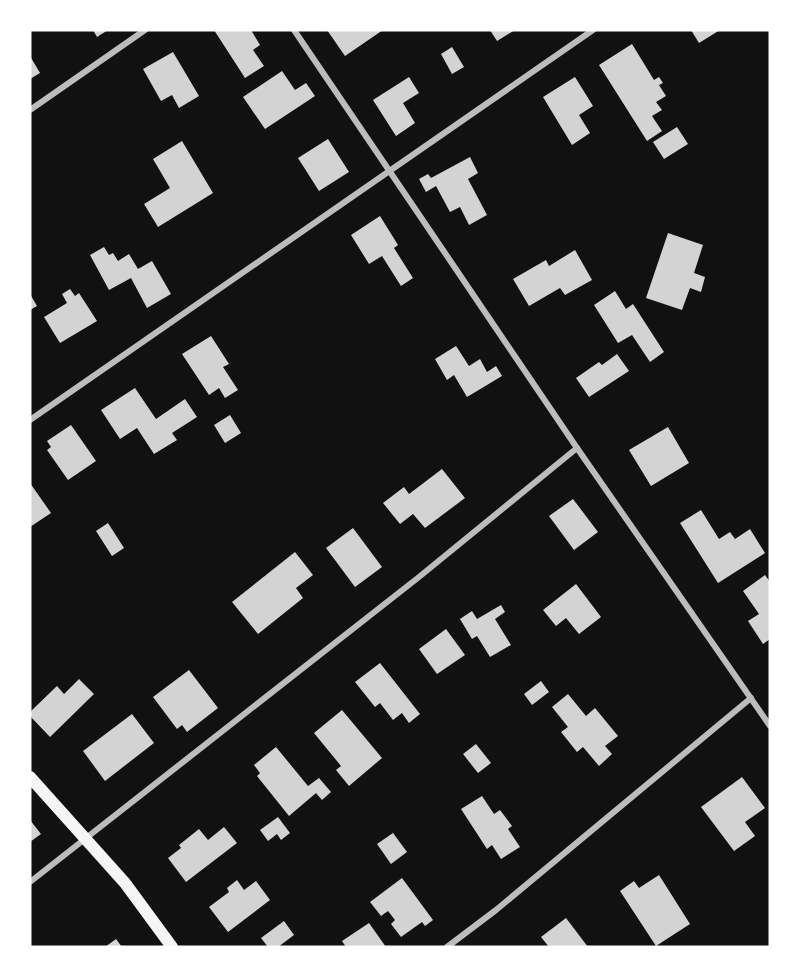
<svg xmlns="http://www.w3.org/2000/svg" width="800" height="977" font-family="Mulish,sans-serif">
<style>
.building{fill:#d3d3d3}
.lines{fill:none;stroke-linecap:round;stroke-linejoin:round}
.minor{stroke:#bcbcbc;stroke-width:6}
.secondary{stroke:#f5f5f5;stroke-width:12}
</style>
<rect width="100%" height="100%" fill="#111"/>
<g class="building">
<polygon points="93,30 108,30 97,37"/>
<polygon points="214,30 251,30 260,45 253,50 264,66 245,78"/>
<polygon points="327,30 383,30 345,56"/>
<polygon points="490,30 515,30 497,41"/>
<polygon points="691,30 720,30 699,43"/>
<polygon points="632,44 654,80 659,77 663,83 659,85 666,96 656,102 662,110 652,116 662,131 647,141 599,65"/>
<polygon points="452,47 464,67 452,74 441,54"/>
<polygon points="173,52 199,96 179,108 172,95 161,101 143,69"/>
<polygon points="30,56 40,73 30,79"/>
<polygon points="282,71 295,90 306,83 315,96 265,129 243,97"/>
<polygon points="409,77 419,93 403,103 415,123 396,136 373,100"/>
<polygon points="575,77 593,106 579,115 590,133 572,145 543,97"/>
<polygon points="677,127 688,144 664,159 653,142"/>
<polygon points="328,139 349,172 319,191 298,158"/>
<polygon points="182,141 213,193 158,227 144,204 170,188 153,159"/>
<polygon points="470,157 478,173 468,179 487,215 469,225 460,207 450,212 436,186 426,192 419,179 428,174 431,178"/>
<polygon points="380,216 398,245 394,248 413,278 401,286 382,256 369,264 351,235"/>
<polygon points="668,233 703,245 694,273 705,277 701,292 690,288 682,310 646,298"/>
<polygon points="104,247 109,255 113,253 118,261 129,254 138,269 152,261 171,294 147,308 131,278 109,290 90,255"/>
<polygon points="575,250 592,280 565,295 560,288 529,306 513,279 546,260 549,266"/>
<polygon points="70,289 75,296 79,293 97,321 60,343 44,317 67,303 62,294"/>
<polygon points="615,291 626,309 633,304 664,352 650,362 632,335 618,343 594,305"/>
<polygon points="30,294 37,306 30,310"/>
<polygon points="211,336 229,364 223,367 238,390 225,398 219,388 209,395 182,354"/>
<polygon points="456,346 469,366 480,359 487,372 496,366 502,376 467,397 454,375 447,380 435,359"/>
<polygon points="617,354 629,371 589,397 576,378 599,362 602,365"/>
<polygon points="135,388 156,419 185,399 197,417 172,433 177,440 154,454 137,428 120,439 101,410"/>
<polygon points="230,415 241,433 225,443 214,425"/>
<polygon points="71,425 96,461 68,480 47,450 51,447 47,441"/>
<polygon points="668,427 689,463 651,486 629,450"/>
<polygon points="442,469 465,498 425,528 413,514 400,524 383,503 404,487 409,494"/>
<polygon points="30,483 51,513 30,527"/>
<polygon points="573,499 598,532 574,550 549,516"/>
<polygon points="701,510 719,539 730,532 735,539 750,529 765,553 718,583 680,523"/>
<polygon points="108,523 124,548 112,556 96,531"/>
<polygon points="353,528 382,567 355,587 326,548"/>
<polygon points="295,552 313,575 296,588 303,598 258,634 232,602"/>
<polygon points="765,575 770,582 770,639 763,644 748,621 759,614 743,591"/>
<polygon points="576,584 601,617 579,634 566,618 556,626 543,610"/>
<polygon points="501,605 505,612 495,619 511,645 490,657 477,636 472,639 460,619 472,611 477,619"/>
<polygon points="446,629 465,655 437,674 419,649"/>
<polygon points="380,663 420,714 409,723 402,713 393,720 380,703 375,707 355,682"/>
<polygon points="189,670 218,708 187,732 182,725 177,729 153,697"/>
<polygon points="79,679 94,694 50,737 30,716 30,712 57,686 64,694"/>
<polygon points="541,681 549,692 532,705 524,694"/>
<polygon points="568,694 586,716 595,708 618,736 605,746 612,754 599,766 583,747 577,752 561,732 568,727 552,707"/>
<polygon points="342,710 382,758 349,786 336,770 341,766 314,733"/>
<polygon points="132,714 154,743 105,781 83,751"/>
<polygon points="476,744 491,763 478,773 463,754"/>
<polygon points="276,747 308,786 319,778 331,792 322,800 316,793 289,816 257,776 260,773 254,765"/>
<polygon points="742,777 765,808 745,822 755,836 734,851 701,807"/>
<polygon points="482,796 494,814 500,810 512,826 508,829 520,847 501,859 492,845 487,849 461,809"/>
<polygon points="278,817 290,833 281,840 277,834 268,841 260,830"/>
<polygon points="30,820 41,834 30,842"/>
<polygon points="224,827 237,843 186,882 168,858 181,848 179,845 199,829 208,840"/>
<polygon points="393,833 407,852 391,864 377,844"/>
<polygon points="659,875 690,924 656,946 620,891 634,881 639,888"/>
<polygon points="402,878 433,920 425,926 422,922 401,937 391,924 395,920 388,911 381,916 370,902"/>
<polygon points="237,880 244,890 256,881 270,900 228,932 209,907 229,892 227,888"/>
<polygon points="566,918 588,947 549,947 541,937"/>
<polygon points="284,921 294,935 278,947 268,947 261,938"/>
<polygon points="369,923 386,947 346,947 342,941"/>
<polygon points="116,939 122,947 105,947"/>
</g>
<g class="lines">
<g class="minor">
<polyline points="294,30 577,448 770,726"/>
<polyline points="30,110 145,30"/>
<polyline points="30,420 593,30"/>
<polyline points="30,882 419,577 577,448"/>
<polyline points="447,947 496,910 751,698"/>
</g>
<polyline class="secondary" points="30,777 125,883 172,947"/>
</g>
<rect width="800" height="977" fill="none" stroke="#ffffff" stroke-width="63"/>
</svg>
